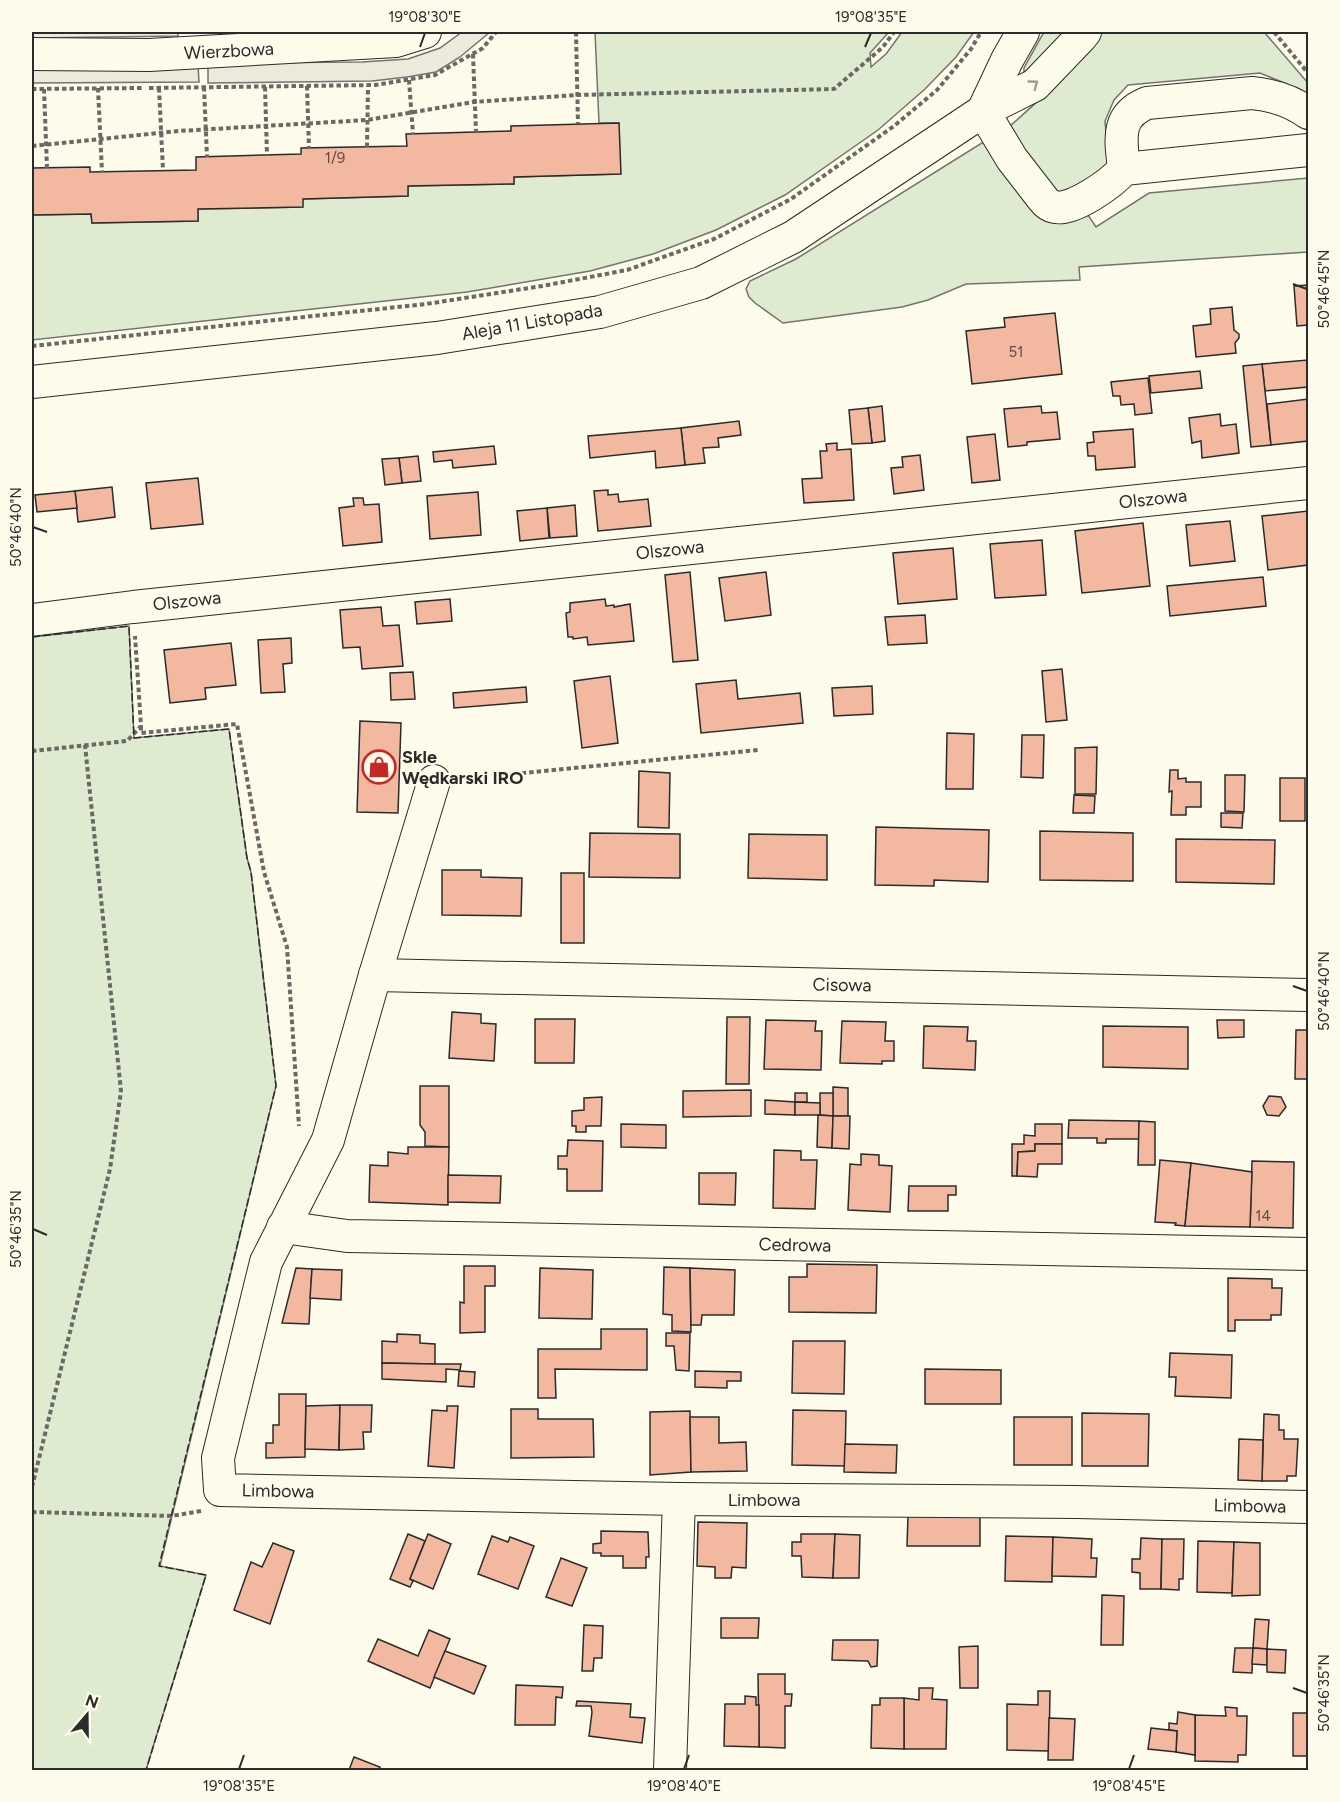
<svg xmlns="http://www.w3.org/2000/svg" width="1340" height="1802" font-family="Figtree,sans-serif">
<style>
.green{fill:#deebd1;stroke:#74746e;stroke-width:1.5}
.parking{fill:#eceadb;stroke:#74746e;stroke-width:1.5}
.building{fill:#f2b8a0;stroke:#2b2b2b;stroke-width:1.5}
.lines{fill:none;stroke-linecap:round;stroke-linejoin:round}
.minor-casing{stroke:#2b2b2b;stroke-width:34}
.path{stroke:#6a6964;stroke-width:4;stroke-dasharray:4.5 3;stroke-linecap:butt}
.minor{stroke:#fdfbea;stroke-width:32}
.fence{stroke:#2b2b2b;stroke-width:1.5;stroke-dasharray:8 3;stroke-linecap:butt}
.oneway{stroke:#9e9d94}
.ticks{fill:none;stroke:#2b2b2b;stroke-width:2}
.labels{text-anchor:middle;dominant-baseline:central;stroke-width:4.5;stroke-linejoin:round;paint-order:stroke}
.number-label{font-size:15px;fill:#5d4e48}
.street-label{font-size:18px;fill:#2b2b2b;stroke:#fdfbea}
.poi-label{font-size:18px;font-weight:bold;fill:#2b2b2b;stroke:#fdfbea;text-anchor:start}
.neatline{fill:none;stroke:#2b2b2b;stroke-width:2}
.ticks-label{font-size:15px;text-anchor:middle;fill:#2b2b2b}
</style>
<rect width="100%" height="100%" fill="#fdfbea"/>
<g class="green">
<polygon points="595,32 889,32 870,53 871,67 886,54 902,32 974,32 956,57 925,89 878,130 785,195 716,230 653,254 590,271 467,292 32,340 32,215 91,214 92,223 198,221 198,209 302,207 303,199 408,196 408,186 514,184 514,177 620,174 619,123 599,123"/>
<polygon points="1044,32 1067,32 1024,75 1024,68"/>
<path d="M1101,32H1264L1308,83V95L1287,84L1260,73L1128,85L1114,100L1105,121L1109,168L1057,196L1048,190L1010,126C1043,97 1075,68 1101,32Z"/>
<polygon points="985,141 999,157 1084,209 1096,227 1149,193 1308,178 1308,252 1079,267 1080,280 966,284 928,300 902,307 783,323 755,303 749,297 746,289 750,281 796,259"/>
<polygon points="129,626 134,738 229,729 247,858 251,872 276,1086 160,1566 206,1575 146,1770 32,1770 32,637"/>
</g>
<g class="parking">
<polygon points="32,32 178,32 178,36 32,38"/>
<polygon points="462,32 490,32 460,57 436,72 407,77 372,81 208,83 208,63 362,62 408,59 440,48"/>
<polygon points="198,65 199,82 32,83 32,66"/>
</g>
<g class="building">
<polygon points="619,123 621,174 514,177 514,184 408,186 408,196 303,199 303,207 198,209 198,221 92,223 91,214 32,215 32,168 90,167 90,172 196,170 196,157 301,154 301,148 407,146 406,134 511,131 511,126"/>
<polygon points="1308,285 1308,325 1297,326 1294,286"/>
<polygon points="1232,307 1234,330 1239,334 1239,338 1235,343 1236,353 1196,357 1193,326 1211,324 1210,309"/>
<polygon points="1055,313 1062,374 972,384 966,331 1005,327 1004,318"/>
<polygon points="1308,360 1308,387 1265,391 1262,364"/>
<polygon points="1262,364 1271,445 1251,447 1243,366"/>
<polygon points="1200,371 1202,388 1151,393 1149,376"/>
<polygon points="1148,378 1152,413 1135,415 1134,404 1121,405 1120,396 1113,396 1111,382"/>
<polygon points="1308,399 1308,441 1271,445 1267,404"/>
<polygon points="882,406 885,441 872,443 868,408"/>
<polygon points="1041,406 1042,413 1057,412 1060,439 1027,442 1027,445 1008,447 1004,409"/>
<polygon points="868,408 872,443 852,444 849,410"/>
<polygon points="1220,414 1221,426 1236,424 1239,453 1202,458 1201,441 1192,443 1189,418"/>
<polygon points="739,421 741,435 718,438 719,447 703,448 705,463 685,465 681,428"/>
<polygon points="681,428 685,465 656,468 655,451 590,458 588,436"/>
<polygon points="1133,429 1135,467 1096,470 1095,456 1088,456 1087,443 1094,442 1093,432"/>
<polygon points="995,434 1000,480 972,483 967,437"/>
<polygon points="837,443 837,450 851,449 854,500 804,503 802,479 822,478 820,451 827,451 826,444"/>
<polygon points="494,446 496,464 453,468 452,460 434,462 433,452"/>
<polygon points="920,455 924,490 894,494 891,468 903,467 902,457"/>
<polygon points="418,456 421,481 402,483 399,458"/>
<polygon points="399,458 402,483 385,485 382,459"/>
<polygon points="198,478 203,524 151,529 146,483"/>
<polygon points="112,487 115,517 78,522 75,491"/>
<polygon points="608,490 608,495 618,494 619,502 648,499 651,526 598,531 594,491"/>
<polygon points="75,491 77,508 37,512 35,495"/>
<polygon points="478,492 481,535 430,539 427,496"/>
<polygon points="353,498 363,498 364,505 379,504 382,542 343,546 339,508 354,506"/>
<polygon points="575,505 577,536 550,538 547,508"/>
<polygon points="547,508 549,538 520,541 517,511"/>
<polygon points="1308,511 1308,565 1268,570 1262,516"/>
<polygon points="1230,521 1235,561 1190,566 1186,525"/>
<polygon points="1143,523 1150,586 1082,593 1075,531"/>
<polygon points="1042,540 1046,595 995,598 990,544"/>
<polygon points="953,548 957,599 898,604 893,553"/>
<polygon points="690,572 698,660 673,662 665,575"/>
<polygon points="766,572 771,615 725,621 719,578"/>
<polygon points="1263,577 1266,606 1170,616 1167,586"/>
<polygon points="450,599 452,621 417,624 415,602"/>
<polygon points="605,599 606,606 614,605 614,607 630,604 634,641 588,645 587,637 573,639 573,637 568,637 566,613 570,612 570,603"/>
<polygon points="381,607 383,626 399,625 403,666 362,669 360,647 343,648 340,610"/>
<polygon points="925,615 927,643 888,645 885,617"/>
<polygon points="291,638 292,663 283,664 285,692 261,693 258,640"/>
<polygon points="231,643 236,685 205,688 206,699 170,703 164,650"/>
<polygon points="1062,669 1067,720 1046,722 1042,671"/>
<polygon points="413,672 415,699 391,700 390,673"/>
<polygon points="610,676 618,743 582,748 574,681"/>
<polygon points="736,680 738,699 800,693 803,723 701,733 696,684"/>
<polygon points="872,686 873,714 834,716 832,688"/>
<polygon points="526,687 527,702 454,708 453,693"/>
<polygon points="360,721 401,723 398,813 357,812"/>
<polygon points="947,733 974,734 973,789 946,789"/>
<polygon points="1022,735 1044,735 1043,778 1021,777"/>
<polygon points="1097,747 1096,794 1075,794 1075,748"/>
<polygon points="1170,770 1178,770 1178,779 1186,778 1186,782 1201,782 1201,807 1186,807 1186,815 1171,815 1172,791 1169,792"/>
<polygon points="639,771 670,773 669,828 638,827"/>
<polygon points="1225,775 1245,775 1244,812 1225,811"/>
<rect x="1280" y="778" width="25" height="43"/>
<polygon points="1074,795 1095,796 1094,813 1073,813"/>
<polygon points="1221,813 1243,813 1242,828 1221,827"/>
<polygon points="876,827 989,830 988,882 934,880 934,886 875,885"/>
<polygon points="1040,831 1133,833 1133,881 1040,880"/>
<polygon points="590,833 680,834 680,878 589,877"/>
<polygon points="749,834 827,835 827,880 748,878"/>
<polygon points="1176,839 1275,840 1274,884 1176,882"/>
<polygon points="442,870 481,870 481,877 522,878 521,916 442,915"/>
<rect x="561" y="873" width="23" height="70"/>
<polygon points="452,1012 481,1014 481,1023 496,1024 494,1061 449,1058"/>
<polygon points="727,1017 750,1017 749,1084 726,1084"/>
<polygon points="535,1019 575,1019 574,1063 535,1063"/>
<polygon points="766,1020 816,1021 815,1031 822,1031 821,1070 764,1069"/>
<polygon points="1217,1020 1244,1020 1244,1037 1218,1038"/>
<polygon points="842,1021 886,1022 885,1041 894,1041 894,1061 882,1061 882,1064 840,1063"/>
<polygon points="924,1026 968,1027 967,1041 976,1041 975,1070 923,1068"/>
<polygon points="1103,1026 1188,1027 1188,1069 1103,1067"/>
<polygon points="1296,1030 1308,1030 1308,1079 1295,1079"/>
<polygon points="420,1086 449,1086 449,1147 425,1146 425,1132 420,1125"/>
<polygon points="833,1087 848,1088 848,1116 833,1116"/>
<polygon points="751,1090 751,1116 683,1117 683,1091"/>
<rect x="795" y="1093" width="12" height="9"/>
<polygon points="820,1093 833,1093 833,1116 820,1115"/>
<polygon points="1269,1096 1281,1097 1286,1107 1279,1116 1267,1115 1263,1106"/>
<polygon points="602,1097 601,1126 586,1126 586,1132 576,1132 576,1126 572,1126 572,1111 584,1110 584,1098"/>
<polygon points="765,1100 795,1102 795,1115 765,1114"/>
<polygon points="795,1102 820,1103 820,1115 795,1115"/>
<polygon points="818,1115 833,1116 832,1148 817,1147"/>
<polygon points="833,1116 850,1116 849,1149 832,1148"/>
<polygon points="1069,1120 1139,1121 1139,1139 1106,1139 1106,1143 1097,1143 1097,1138 1068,1138"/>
<polygon points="1139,1121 1155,1122 1155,1165 1138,1165"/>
<polygon points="621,1124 666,1125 666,1148 621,1147"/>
<polygon points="1035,1124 1062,1124 1062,1144 1035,1144 1035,1151 1018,1152 1017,1176 1012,1176 1012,1144 1024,1144 1024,1135 1035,1136"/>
<polygon points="568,1140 603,1141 602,1191 567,1191 567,1169 558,1169 558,1156 567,1156"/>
<polygon points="1035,1144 1062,1144 1062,1164 1038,1164 1037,1177 1017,1176 1018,1152 1035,1151"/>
<polygon points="408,1147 449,1147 448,1205 369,1202 370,1165 388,1166 388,1152 408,1154"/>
<polygon points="774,1150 801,1151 801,1160 817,1160 815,1209 773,1208"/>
<polygon points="861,1154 879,1155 879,1165 892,1166 890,1212 848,1210 850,1164 861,1165"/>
<polygon points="1160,1160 1191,1163 1185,1226 1175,1225 1176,1223 1155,1222"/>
<polygon points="1252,1161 1294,1162 1293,1228 1250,1227"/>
<polygon points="1191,1163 1252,1172 1250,1227 1185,1226"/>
<polygon points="699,1173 736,1173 735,1205 699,1204"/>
<polygon points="448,1175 501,1176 500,1203 448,1202"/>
<polygon points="909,1186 956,1186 956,1195 948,1195 948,1211 908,1211"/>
<polygon points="807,1264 877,1265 876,1313 789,1312 789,1277 807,1277"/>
<polygon points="464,1266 495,1266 495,1286 485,1286 485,1332 460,1333 460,1302 464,1303"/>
<polygon points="664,1267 690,1268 691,1332 672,1331 672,1315 663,1314"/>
<polygon points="296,1268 312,1269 309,1324 282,1323"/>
<polygon points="540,1268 593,1270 592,1319 539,1318"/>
<polygon points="690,1268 735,1270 734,1315 702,1315 701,1325 691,1325"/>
<polygon points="312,1269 342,1270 341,1300 310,1298"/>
<polygon points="1228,1278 1272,1279 1272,1288 1282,1288 1281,1315 1271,1315 1271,1320 1235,1320 1235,1331 1228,1331"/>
<polygon points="601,1329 647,1329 647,1370 555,1369 556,1398 538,1398 538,1349 601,1349"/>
<polygon points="666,1333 690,1333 689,1371 676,1370 674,1346 666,1346"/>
<polygon points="397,1334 420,1335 420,1343 435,1344 435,1364 382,1363 382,1341 397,1342"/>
<polygon points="793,1341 845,1341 844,1394 792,1393"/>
<polygon points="1170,1353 1232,1355 1231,1398 1175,1396 1176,1377 1169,1377"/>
<polygon points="382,1363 435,1364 461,1364 460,1370 446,1369 446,1382 382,1379"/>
<polygon points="925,1369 1001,1370 1001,1404 925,1404"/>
<polygon points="459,1371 475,1372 474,1387 458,1386"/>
<polygon points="695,1371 741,1372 741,1381 727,1381 727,1388 695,1387"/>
<polygon points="279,1394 306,1394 305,1457 266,1458 266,1443 273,1443 273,1425 279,1425"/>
<polygon points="340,1405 339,1450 305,1449 306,1406"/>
<polygon points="340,1405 372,1405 371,1432 363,1432 364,1449 339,1450"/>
<polygon points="447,1406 458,1406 454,1468 428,1466 432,1410 447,1411"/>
<polygon points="511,1409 538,1409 538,1419 593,1419 594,1457 511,1458"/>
<polygon points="793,1410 846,1411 845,1466 792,1465"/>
<polygon points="690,1411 691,1472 650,1475 650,1412"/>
<polygon points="1082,1413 1149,1414 1148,1466 1082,1466"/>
<polygon points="1264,1414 1279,1415 1279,1430 1284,1430 1284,1439 1298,1439 1296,1476 1287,1476 1287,1481 1262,1481"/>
<polygon points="690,1417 719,1417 719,1443 746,1442 747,1471 691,1472"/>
<rect x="1014" y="1417" width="58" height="48"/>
<polygon points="1239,1439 1263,1440 1262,1481 1238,1480"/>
<polygon points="845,1444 897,1445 896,1473 844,1472"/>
<polygon points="908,1516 980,1516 980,1546 907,1546"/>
<polygon points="698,1522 747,1523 746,1568 732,1567 731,1578 715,1578 715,1567 697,1566"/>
<polygon points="601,1531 648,1532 649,1557 646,1557 646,1568 623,1568 623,1556 601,1556 601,1553 593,1553 593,1544 601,1543"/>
<polygon points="408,1534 425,1541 410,1579 413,1581 410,1587 390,1579"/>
<polygon points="428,1534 451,1544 433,1589 410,1579"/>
<polygon points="801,1534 835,1534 833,1578 802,1577 801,1556 792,1556 792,1542 801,1542"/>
<polygon points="835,1534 860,1535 859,1578 833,1578"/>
<polygon points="492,1536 508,1542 510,1537 534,1546 518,1589 478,1574"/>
<polygon points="1006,1536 1053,1537 1052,1582 1005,1581"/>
<polygon points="1053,1537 1092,1539 1091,1558 1097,1558 1096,1577 1052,1576"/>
<polygon points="1141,1538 1162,1539 1161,1589 1140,1589 1140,1573 1132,1572 1132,1559 1140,1559"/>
<polygon points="1162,1539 1184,1539 1183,1579 1179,1579 1179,1590 1161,1589"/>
<polygon points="1198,1541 1234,1542 1232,1593 1197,1592"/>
<polygon points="1234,1542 1260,1543 1260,1595 1232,1596"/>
<polygon points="273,1543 294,1551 270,1624 234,1610 251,1562 262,1567"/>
<polygon points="561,1558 587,1568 572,1606 546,1597"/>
<polygon points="1102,1595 1124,1596 1123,1645 1101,1645"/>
<polygon points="721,1618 759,1618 758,1638 721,1638"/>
<polygon points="1255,1619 1269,1620 1267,1649 1253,1648"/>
<polygon points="584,1625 603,1626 602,1658 594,1658 593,1671 582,1671"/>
<polygon points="429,1630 450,1639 430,1688 368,1661 378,1639 418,1656"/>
<polygon points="833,1640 878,1640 877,1666 871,1667 868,1661 832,1660"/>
<polygon points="978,1646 978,1688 960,1688 959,1647"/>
<polygon points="1235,1648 1253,1648 1252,1673 1233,1672"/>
<polygon points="1253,1648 1267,1649 1267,1665 1252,1664"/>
<polygon points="1267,1649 1286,1650 1285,1673 1267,1672"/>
<polygon points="445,1651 486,1666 474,1694 434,1677"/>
<polygon points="758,1674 785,1674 785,1694 792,1694 791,1706 785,1706 785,1748 759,1747"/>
<polygon points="516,1685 563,1687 562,1698 556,1697 555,1725 515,1725"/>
<polygon points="919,1688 933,1688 932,1699 947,1700 946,1749 904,1749 904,1698 919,1700"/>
<polygon points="1038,1691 1050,1691 1049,1751 1007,1750 1007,1704 1038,1705"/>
<polygon points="745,1696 756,1697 756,1705 759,1705 759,1747 724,1746 725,1704 745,1704"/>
<polygon points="880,1698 904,1698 904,1749 871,1748 872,1705 880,1705"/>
<polygon points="577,1701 631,1704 630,1717 645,1718 642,1743 589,1736 592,1712 591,1706 576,1706"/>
<polygon points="1225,1707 1237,1708 1237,1716 1247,1716 1246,1755 1238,1755 1238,1762 1195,1761 1195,1715 1226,1716"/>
<polygon points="1178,1712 1195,1715 1195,1755 1176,1752 1177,1731 1169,1730 1169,1723 1177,1724"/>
<rect x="1293" y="1713" width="15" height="43"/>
<polygon points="1049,1718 1075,1719 1073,1760 1048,1760"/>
<polygon points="1151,1728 1177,1731 1176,1752 1148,1749"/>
<polygon points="354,1757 380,1767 378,1770 349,1770"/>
</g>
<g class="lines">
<defs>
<g id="minor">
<polyline points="32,54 149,55 396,41 425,32"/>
<path d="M983,111L1012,159L1043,199C1046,203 1049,206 1055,207C1073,211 1112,183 1124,169L1308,150"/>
<polyline points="983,111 1007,60 1023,32"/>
<path d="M1124,169C1121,140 1115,116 1147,103L1252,93C1272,95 1292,101 1308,113"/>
<polyline points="32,382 437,338 600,312 701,283 793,237 983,111 1035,85 1081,37 1085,32"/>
<polyline points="32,620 133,607 1308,483"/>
<polyline points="434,781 375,975 328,1140 266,1262 218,1458 220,1490 679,1499 1076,1502 1308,1507"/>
<polyline points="375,975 1308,995"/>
<polyline points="283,1227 347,1236 1308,1254"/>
<polyline points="670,1770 679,1499"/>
</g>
</defs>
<use href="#minor" class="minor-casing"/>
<g class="path">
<polyline points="576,32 578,124"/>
<polyline points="1274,32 1308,73"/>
<polyline points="473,54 476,132"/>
<polyline points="409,80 413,134"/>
<polyline points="307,86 309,148"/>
<polyline points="204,87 207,157"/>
<polyline points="265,87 267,155"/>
<polyline points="98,88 102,172"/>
<polyline points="149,88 375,85 435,75 483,48 496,32"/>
<polyline points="159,88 163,170"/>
<polyline points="32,89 142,88"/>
<polyline points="44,89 47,168"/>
<polyline points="32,146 179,131 367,120 474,102 576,95 834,89 883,47 894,32"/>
<polyline points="367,147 368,86"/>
<polyline points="32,346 426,304 542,286 627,270 714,239 791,199 894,126 937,90 971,49 981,32"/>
<polyline points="141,726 141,733 237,724 264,872 287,947 299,1126"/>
<polyline points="32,751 127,741 141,726 135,636"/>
<polyline points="462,779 758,750"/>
<polyline points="32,1487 110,1169 121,1091 85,745"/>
<polyline points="32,1512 172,1516 201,1511"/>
</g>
<use href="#minor" class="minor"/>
<polyline class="fence" points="32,637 129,626 134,738 229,729 247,858 251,872 276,1086 159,1566 206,1575 146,1770"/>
</g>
<defs><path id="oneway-chevron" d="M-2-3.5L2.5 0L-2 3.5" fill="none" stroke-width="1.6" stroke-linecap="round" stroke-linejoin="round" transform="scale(1.5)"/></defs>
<use class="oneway" href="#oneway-chevron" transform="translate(1034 84) rotate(-36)"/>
<path class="ticks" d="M420,47L425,33M865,47L871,33M1293,284L1307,289M33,527L47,532M1293,986L1307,991M33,1229L47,1235M1293,1688L1307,1693M239,1769L244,1755M684,1769L689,1755M1129,1769L1134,1755"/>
<defs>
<symbol id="shop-ring" viewBox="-11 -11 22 22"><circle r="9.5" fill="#fdfbea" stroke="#c62828" stroke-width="1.5"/><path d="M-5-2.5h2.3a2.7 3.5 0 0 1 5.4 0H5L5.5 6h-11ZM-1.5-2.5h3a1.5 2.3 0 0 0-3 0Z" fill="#c62828"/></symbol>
</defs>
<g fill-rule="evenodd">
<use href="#shop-ring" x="360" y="748" width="38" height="38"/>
</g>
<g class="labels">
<g class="number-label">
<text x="335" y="158">1/9</text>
<text x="1016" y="352">51</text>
<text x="1263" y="1216">14</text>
</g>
<g class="street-label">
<text transform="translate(229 51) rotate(-3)">Wierzbowa</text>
<text transform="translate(532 322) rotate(-10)">Aleja 11 Listopada</text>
<text transform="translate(1153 499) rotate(-6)">Olszowa</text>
<text transform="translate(670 550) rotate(-6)">Olszowa</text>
<text transform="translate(187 601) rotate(-6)">Olszowa</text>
<text transform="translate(842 985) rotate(1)">Cisowa</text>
<text transform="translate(795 1245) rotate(1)">Cedrowa</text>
<text transform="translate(278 1491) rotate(1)">Limbowa</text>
<text x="764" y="1500">Limbowa</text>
<text transform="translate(1250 1506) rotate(1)">Limbowa</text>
</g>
<g class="poi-label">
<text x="402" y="757">Skle<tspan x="402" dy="21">Wędkarski IRO</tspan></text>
</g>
</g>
<rect width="1340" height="1802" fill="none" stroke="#fdfbea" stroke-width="66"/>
<g transform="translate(87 1715) rotate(20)" stroke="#fdfbea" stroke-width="4.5" paint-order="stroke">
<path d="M0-4.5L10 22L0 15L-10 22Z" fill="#2b2b2b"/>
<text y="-9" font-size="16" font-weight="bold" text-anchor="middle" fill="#2b2b2b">N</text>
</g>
<rect x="33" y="33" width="1274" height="1736" class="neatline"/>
<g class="ticks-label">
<text x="425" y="22">19°08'30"E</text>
<text x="871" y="22">19°08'35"E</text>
<text transform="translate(1324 289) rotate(-90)" y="5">50°46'45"N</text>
<text transform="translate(16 527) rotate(-90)" y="5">50°46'40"N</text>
<text transform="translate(1324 991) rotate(-90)" y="5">50°46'40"N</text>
<text transform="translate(16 1229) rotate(-90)" y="5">50°46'35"N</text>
<text transform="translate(1324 1693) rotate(-90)" y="5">50°46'35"N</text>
<text x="239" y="1791">19°08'35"E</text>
<text x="684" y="1791">19°08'40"E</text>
<text x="1129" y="1791">19°08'45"E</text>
</g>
</svg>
